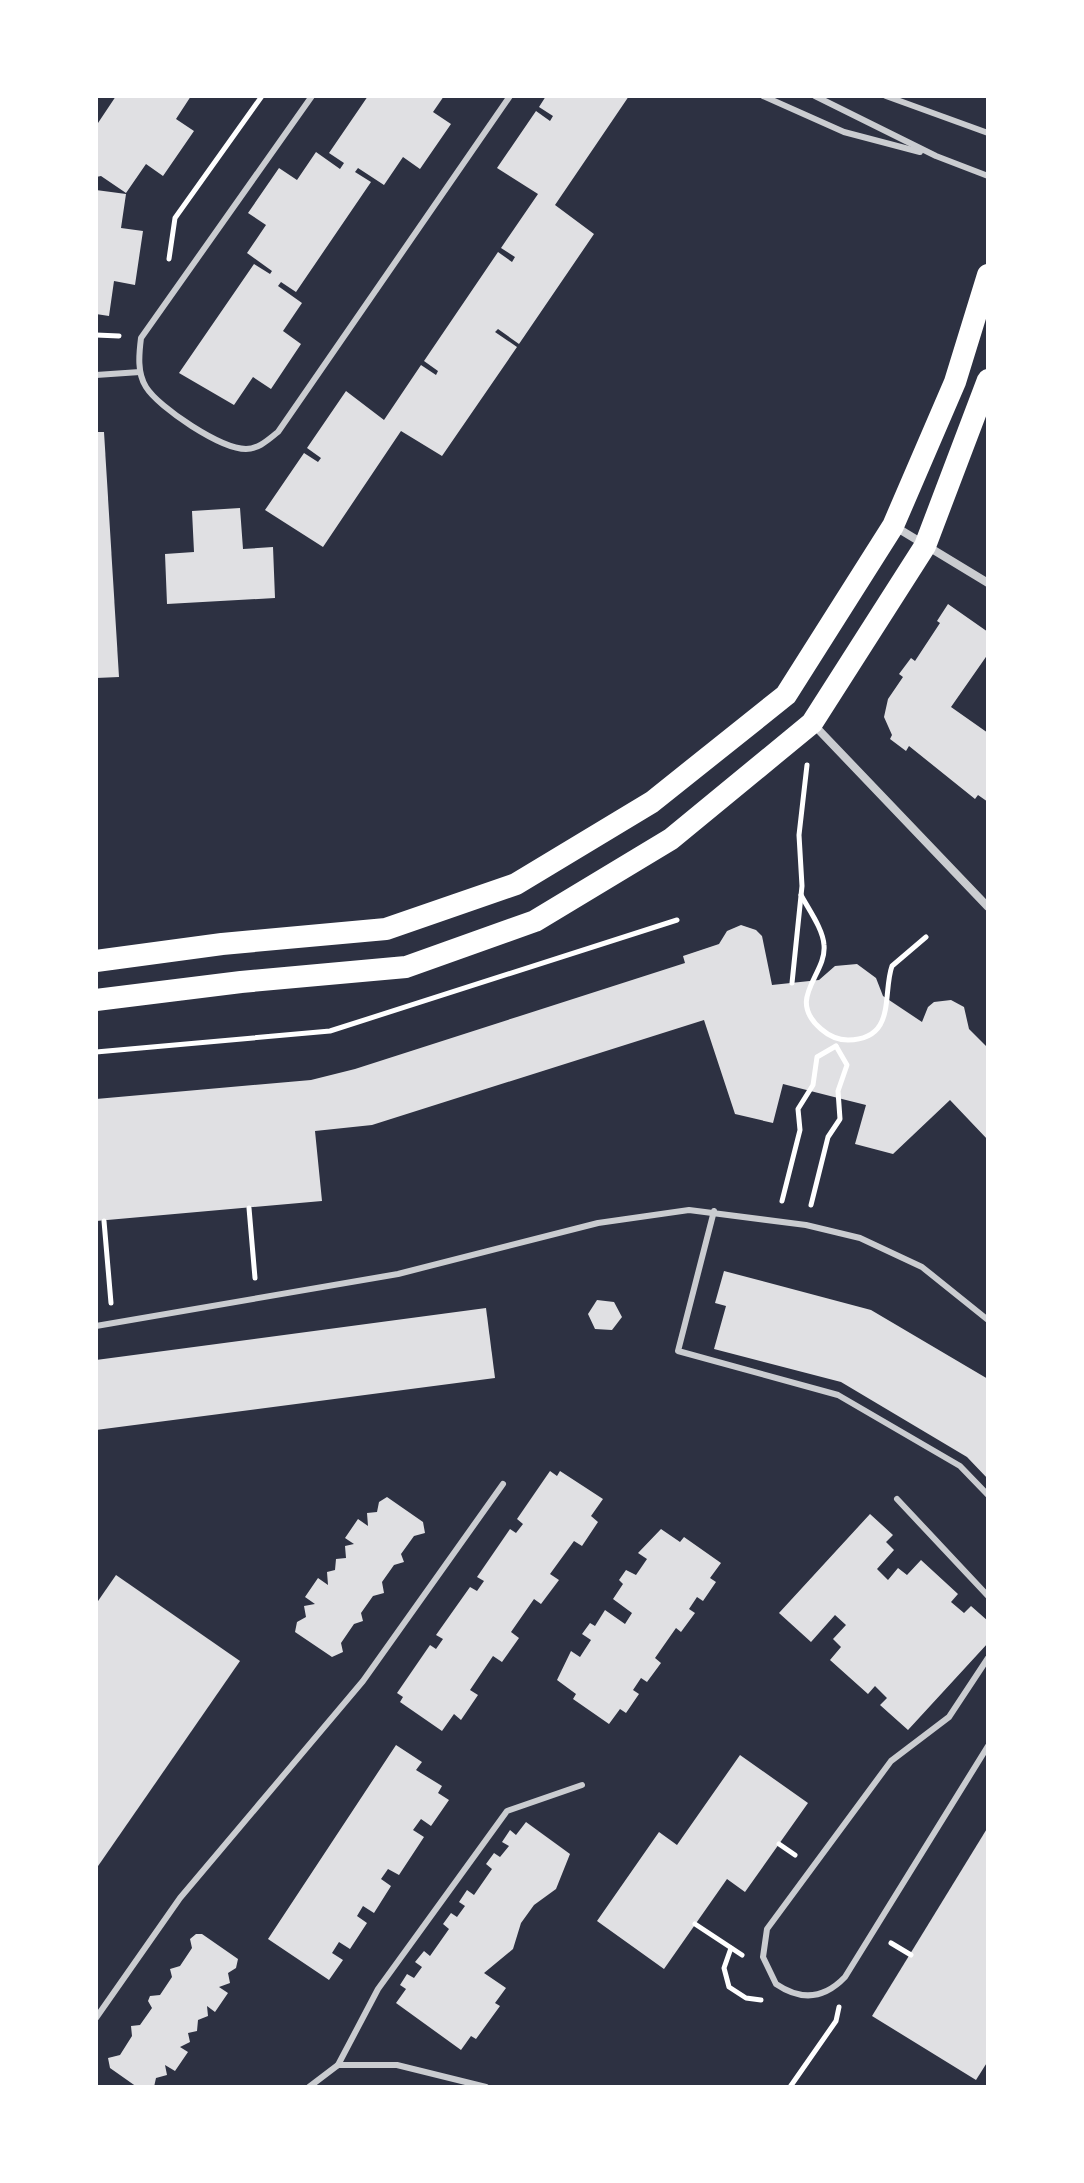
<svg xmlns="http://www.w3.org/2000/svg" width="1084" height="2183" font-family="Rubik,sans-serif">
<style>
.building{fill:#e0e0e3}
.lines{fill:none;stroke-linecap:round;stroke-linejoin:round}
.path{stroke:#fff;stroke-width:5}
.service{stroke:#caccd0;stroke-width:6}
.minor{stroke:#caccd0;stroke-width:8}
.trunk{stroke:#fff;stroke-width:22}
</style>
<rect width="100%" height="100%" fill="#2d3142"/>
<g class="building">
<polygon points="116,96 191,96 176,119 194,131 163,176 146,164 126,193 101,176 96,177 96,126"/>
<polygon points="368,96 444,96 433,112 451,124 420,169 403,157 384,185 358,168 355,172 371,182 296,292 281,282 278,286 302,303 283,331 301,344 271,389 253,377 234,405 179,373 254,264 270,274 272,271 247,253 266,225 248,213 279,168 297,180 316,152 340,169 344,163 329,153"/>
<polygon points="546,96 629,96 555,205 594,234 519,344 498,329 495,332 517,347 442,456 401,431 323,547 265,510 304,453 318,462 321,458 307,448 346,391 384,420 421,365 436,375 438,371 424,361 498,252 512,262 515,257 501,248 538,194 497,168 536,111 550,121 553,116 539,107"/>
<polygon points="96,190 126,194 121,228 143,231 135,285 114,281 109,316 96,314"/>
<polygon points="96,432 104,432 119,677 96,678"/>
<polygon points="240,508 243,549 273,547 275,598 167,604 165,554 194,552 192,511"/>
<polygon points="948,604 988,632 988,654 951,707 988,733 988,802 978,795 975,799 909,746 906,751 890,739 892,735 884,717 888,699 903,677 899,674 911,658 915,661 940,623 937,621"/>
<polygon points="741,925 756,930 762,936 772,985 819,980 835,966 857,964 876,978 883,996 922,1022 928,1007 934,1002 951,1000 964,1007 969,1029 988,1048 988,1140 950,1100 893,1154 855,1144 866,1105 838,1098 783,1084 773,1123 735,1114 704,1020 372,1125 315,1131 322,1201 96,1221 96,1099 311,1080 355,1069 685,963 683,956 719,944 727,931"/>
<polygon points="724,1271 871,1310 988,1379 988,1479 967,1457 841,1382 714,1349 726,1306 715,1303"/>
<polygon points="597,1300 614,1302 622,1317 612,1330 595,1329 588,1314"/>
<polygon points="486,1308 495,1378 96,1430 96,1360"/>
<polygon points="550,1471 557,1476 560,1471 603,1499 591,1516 598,1522 582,1546 574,1541 550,1574 559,1580 541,1604 534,1599 511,1632 519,1638 502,1662 493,1656 470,1690 478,1695 461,1720 454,1714 442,1731 400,1702 403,1697 397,1693 430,1645 436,1649 443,1639 436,1635 470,1587 477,1591 484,1581 477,1577 510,1529 516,1533 523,1524 517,1519"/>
<polygon points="387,1497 423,1522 425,1533 414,1536 401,1554 404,1562 394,1565 382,1582 384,1593 373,1596 361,1613 363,1621 354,1624 341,1643 343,1652 332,1657 295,1632 297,1622 306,1617 304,1606 315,1604 305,1597 318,1578 328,1585 327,1572 335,1570 336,1559 346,1558 345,1546 354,1544 345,1538 358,1519 368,1526 367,1513 377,1512 379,1502"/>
<polygon points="870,1514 893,1535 886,1542 894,1550 877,1569 888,1580 898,1568 907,1575 921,1560 958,1594 951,1602 964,1613 971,1606 988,1621 988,1643 908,1730 880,1705 887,1698 875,1686 868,1694 830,1660 841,1647 833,1639 846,1625 835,1615 811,1642 779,1613"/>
<polygon points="661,1529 680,1542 684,1537 721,1563 710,1578 716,1582 703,1601 697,1597 689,1609 695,1613 681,1632 676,1628 655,1658 661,1663 647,1682 641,1678 633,1690 639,1694 626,1713 620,1709 609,1724 573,1699 576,1694 557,1680 571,1651 580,1657 591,1640 582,1634 590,1623 595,1626 605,1610 625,1624 632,1613 613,1599 623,1584 619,1580 626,1570 636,1575 647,1559 638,1553"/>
<polygon points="116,1575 240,1661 96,1869 96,1604"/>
<polygon points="396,1745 422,1762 416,1770 442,1786 438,1793 449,1800 431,1826 421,1819 413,1830 424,1837 399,1875 388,1869 381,1879 391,1886 374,1913 363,1906 357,1916 367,1923 350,1949 339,1942 332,1953 343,1960 329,1980 268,1939"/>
<polygon points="740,1755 808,1803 745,1892 727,1879 664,1969 597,1921 659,1832 677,1845"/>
<polygon points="526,1822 570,1854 556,1889 534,1905 521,1923 513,1949 484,1973 506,1988 495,2003 500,2006 476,2039 471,2036 461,2050 396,2003 406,1989 400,1985 407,1974 414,1978 422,1967 415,1962 424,1951 430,1956 449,1929 443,1924 451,1913 457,1917 465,1906 459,1902 467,1890 474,1895 492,1869 486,1864 494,1853 500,1857 509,1846 502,1842 510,1830 516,1835"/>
<polygon points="988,1827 988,2061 976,2080 872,2016"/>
<polygon points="196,1934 202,1934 238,1959 236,1968 228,1973 230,1983 219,1987 228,1993 215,2012 207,2006 208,2016 198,2020 197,2031 188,2033 190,2042 180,2047 188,2052 175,2071 165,2065 167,2075 156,2078 154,2087 137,2087 110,2068 108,2058 120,2055 132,2036 131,2026 140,2025 152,2008 148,2001 150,1996 160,1995 172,1977 170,1969 180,1966 192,1948 190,1939"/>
</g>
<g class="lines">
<g class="path">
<polyline points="169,259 175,218 262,96"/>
<polyline points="96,335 119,336"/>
<path d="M801,895C809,910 823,929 824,945C827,975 785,998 821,1029C829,1036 837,1040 848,1040C897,1039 882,994 892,966L926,937"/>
<polyline points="792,983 802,886 799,835 807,765"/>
<polyline points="96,1052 330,1031 677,920"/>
<polyline points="782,1201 800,1130 798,1109 813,1085 817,1057 836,1046"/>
<polyline points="811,1205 828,1137 840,1119 838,1091 847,1065 836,1046"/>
<polyline points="249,1208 255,1278"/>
<polyline points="104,1221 111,1303"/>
<polyline points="779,1844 795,1855"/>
<polyline points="695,1924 742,1955"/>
<polyline points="891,1943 911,1955"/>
<polyline points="731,1948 724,1968 729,1987 746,1998 761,2000"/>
<polyline points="790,2087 836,2021 839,2007"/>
</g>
<g class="service">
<path d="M312,96L141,338C139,354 137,373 146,387C159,408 221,449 246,449C259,449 269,439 278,432L510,96"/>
<polyline points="763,96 844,132 920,152"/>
<polyline points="815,96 936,156 988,176"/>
<polyline points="886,96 988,133"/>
<polyline points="96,375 140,372"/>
<polyline points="714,1211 678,1351 838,1395 960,1466 988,1495"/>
<polyline points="96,1326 398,1274 598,1223 689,1210 806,1225 860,1238 922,1267 988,1320"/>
<polyline points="897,1499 988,1596"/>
<path d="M988,1658L949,1717L891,1761L767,1929L763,1957L776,1984C801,2001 824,1999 845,1977L988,1746"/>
<polyline points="96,2018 180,1898 363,1681 503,1484"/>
<polyline points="338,2065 378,1989 507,1811 582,1785"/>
<polyline points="309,2087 338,2065 397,2065 486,2087"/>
</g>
<g class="minor">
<polyline points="894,526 988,583"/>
<polyline points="814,725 988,907"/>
</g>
<g class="trunk">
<polyline points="96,961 222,944 386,929 516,884 652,802 786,695 893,526 955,382 988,275"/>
<polyline points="96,1000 241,982 406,967 535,921 671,839 812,723 925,546 988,380"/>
</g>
</g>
<rect width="1084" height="2183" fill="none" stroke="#ffffff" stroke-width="196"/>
</svg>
